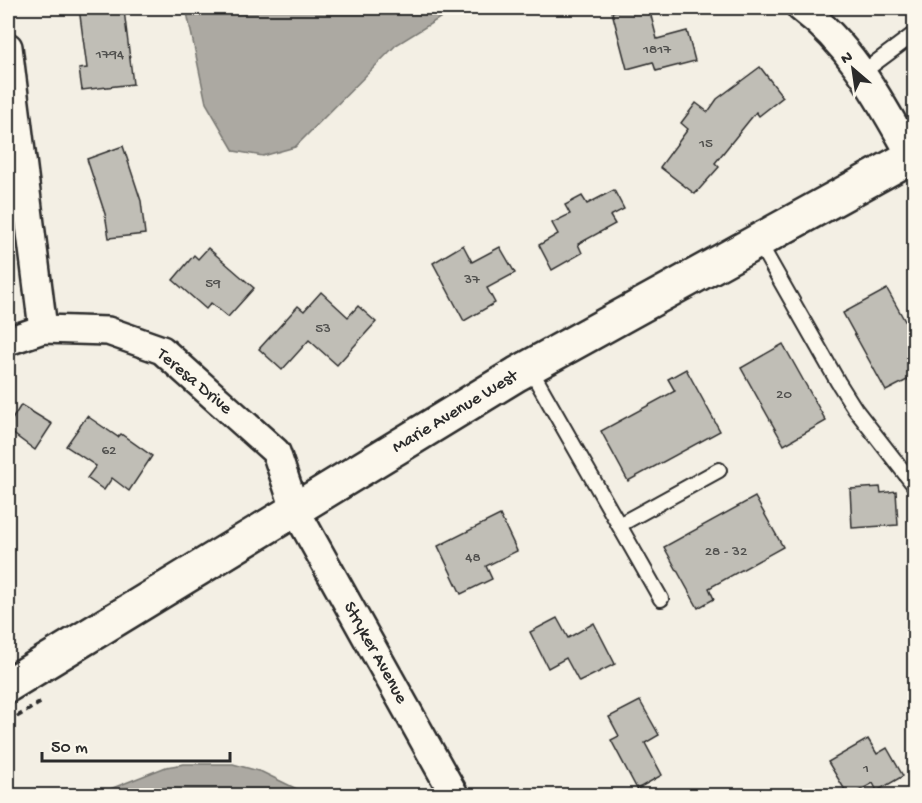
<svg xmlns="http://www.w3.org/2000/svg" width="922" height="803" font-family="'Gochi Hand',sans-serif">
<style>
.water{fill:#aca9a2;stroke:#787772;stroke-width:1.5}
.building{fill:#c0beb6;stroke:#2b2b2b;stroke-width:1.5}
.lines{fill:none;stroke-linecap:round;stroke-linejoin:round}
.lane-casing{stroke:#2b2b2b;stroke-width:18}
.street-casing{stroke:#2b2b2b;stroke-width:32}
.secondary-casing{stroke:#2b2b2b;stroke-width:38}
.path{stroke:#2b2b2b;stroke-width:4;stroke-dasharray:6 4.5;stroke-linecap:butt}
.lane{stroke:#fbf7ec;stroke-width:14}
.street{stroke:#fbf7ec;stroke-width:27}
.secondary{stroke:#fbf7ec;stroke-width:33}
.labels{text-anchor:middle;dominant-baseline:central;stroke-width:6;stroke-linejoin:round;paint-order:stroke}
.number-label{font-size:15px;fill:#50504e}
.street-label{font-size:18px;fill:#2b2b2b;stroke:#fbf7ec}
</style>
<rect width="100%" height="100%" fill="#f3efe4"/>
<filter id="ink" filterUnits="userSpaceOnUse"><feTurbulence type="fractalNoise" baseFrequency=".0167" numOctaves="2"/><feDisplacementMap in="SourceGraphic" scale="12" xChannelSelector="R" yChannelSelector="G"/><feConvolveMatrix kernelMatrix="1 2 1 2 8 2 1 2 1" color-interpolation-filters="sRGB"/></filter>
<g filter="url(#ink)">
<g class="water">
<polygon points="186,8 456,8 396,45 295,147 263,156 234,151 206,103"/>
<polygon points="184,764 233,764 262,772 309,795 95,795 166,767"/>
</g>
<g class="building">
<polygon points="79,8 110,8 110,12 124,10 133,84 82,90 79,69 87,68"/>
<polygon points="628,8 649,8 657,39 687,31 695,61 656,71 653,62 627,69 612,12"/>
<polygon points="760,67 783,97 759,116 756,112 715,163 719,167 695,194 660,167 688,129 681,123 696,103 708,112 717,99"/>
<polygon points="123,146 141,201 145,234 109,238 105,214 87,159"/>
<polygon points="614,190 624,209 610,216 615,224 578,244 582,253 552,270 539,245 558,234 552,223 570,214 565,205 582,196 587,204"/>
<polygon points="463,245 472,262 500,247 515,273 487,288 495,303 464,321 433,263"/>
<polygon points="208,248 254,288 228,317 211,303 206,309 173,280 194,255 198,259"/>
<polygon points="887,289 915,339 915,376 886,391 843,313"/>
<polygon points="321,292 348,317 358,306 376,322 337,365 309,340 282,370 259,349 298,306 304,311"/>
<polygon points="783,344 826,421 784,445 741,368"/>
<polygon points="686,369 720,431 628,481 601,431 675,391 668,379"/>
<polygon points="21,405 52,424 35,450 8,430 8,426"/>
<polygon points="87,416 118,437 121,434 152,456 129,491 112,478 104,490 87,478 96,466 66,446"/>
<polygon points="880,487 881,493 896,491 898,525 852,528 850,489"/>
<polygon points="755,497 783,547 709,588 714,599 698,608 664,547"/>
<polygon points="500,515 517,551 486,566 492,579 461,594 438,546"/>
<polygon points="557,618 568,638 594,623 615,664 579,682 566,658 548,668 530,632"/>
<polygon points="640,701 659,735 645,743 662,775 637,789 611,740 619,736 609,717"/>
<polygon points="868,739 877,754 887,748 903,776 877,791 873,783 852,795 848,795 828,762"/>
</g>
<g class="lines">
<defs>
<g id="lane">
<polyline points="863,72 914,34"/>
<polyline points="758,241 838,382 855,409 914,485"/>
<polyline points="529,367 661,599"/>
<polyline points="619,525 719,470"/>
</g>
<g id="street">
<path d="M801,8C853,47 880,101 912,157"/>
<polyline points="8,47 43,329"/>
<path id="s1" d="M8,341L43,329L108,331L162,350L276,452L295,509L455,796"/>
</g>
<g id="secondary">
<path id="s2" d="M8,685L517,374L914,155"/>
</g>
</defs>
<use href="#lane" class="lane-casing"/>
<use href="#street" class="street-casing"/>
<use href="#secondary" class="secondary-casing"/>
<polyline class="path" points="8,722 43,701"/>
<use href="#lane" class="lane"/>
<use href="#street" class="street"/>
<use href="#secondary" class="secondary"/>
</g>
</g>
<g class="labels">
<g class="number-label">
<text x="657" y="50">1817</text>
<text x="110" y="55">1794</text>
<text x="706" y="144">15</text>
<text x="472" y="280">37</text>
<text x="213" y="284">59</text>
<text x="323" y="329">53</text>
<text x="784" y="395">20</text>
<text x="109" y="451">62</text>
<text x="726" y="552">28 - 32</text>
<text x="473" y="558">48</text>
<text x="866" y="769">1</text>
</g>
<g class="street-label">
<text transform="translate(194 382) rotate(40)">Teresa Drive</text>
<text stroke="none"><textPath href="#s2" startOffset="524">Marie Avenue West</textPath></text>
<text stroke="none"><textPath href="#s1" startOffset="537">Stryker Avenue</textPath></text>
</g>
</g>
<rect width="922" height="803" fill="none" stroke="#fbf7ec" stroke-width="30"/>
<rect x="15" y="15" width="892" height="773" fill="none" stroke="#2b2b2b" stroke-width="2" filter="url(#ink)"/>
<g transform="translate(853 69) rotate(331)" stroke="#fbf7ec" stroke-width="4.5" paint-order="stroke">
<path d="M0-4.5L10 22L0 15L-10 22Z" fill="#2b2b2b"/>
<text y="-9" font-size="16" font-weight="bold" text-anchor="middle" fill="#2b2b2b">N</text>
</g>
<path d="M42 752v9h188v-9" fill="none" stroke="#2b2b2b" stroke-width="3"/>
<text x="51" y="752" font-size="18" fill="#2b2b2b" stroke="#fbf7ec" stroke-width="4.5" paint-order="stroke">50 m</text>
</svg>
